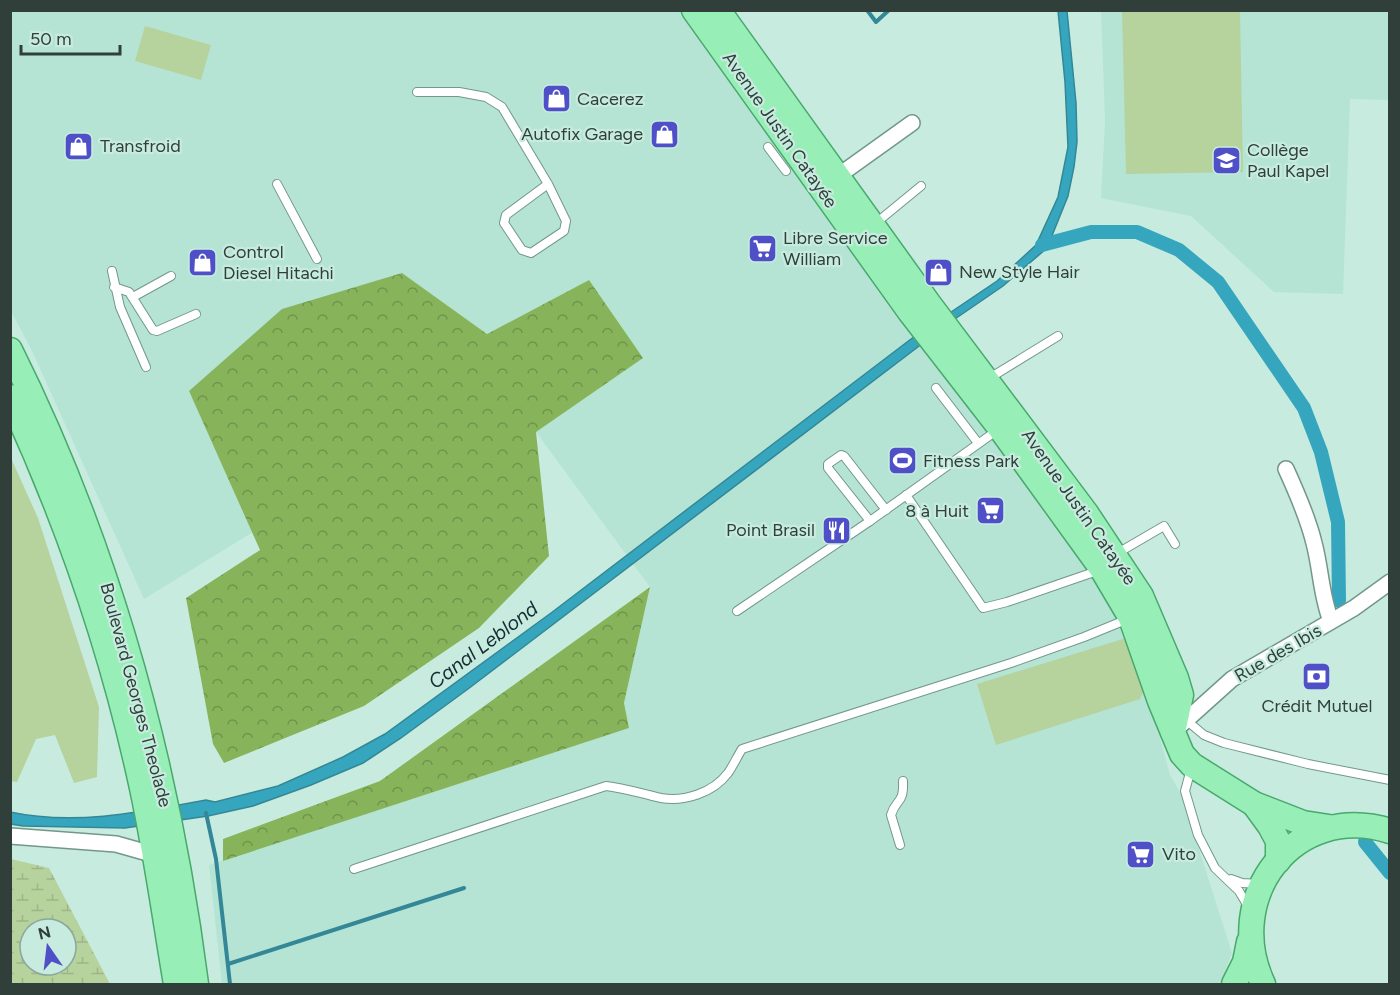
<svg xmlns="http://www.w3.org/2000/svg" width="1400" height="995" font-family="Figtree,sans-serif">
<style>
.built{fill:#b5e4d4}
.green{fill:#b6d29d}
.forest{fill:url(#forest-crowns)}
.wetland{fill:url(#wetland-marsh);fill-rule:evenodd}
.water{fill:#36a6be;stroke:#348796;stroke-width:1.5}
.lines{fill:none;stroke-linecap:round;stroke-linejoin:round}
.stream{stroke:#348796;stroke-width:4}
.canal{stroke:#36a6be;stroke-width:14}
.service-casing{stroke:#73978b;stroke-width:10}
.minor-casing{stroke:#73978b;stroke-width:18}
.primary-casing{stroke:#47a96c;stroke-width:27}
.service{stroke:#fff;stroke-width:8}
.minor{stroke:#fff;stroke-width:15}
.primary{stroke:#98eeb7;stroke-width:24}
.labels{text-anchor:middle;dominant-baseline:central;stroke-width:4.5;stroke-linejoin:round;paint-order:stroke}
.poi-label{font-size:18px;fill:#303f3a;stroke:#c7ecdf;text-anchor:start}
.street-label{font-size:18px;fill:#303f3a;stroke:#c7ecdf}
.water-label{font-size:20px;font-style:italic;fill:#152d33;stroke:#c7ecdf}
</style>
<defs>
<pattern id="forest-crowns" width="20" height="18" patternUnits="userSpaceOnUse" patternTransform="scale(1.5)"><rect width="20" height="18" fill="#87b45a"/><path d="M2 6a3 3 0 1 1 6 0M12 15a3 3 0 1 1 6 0" fill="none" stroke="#6f944b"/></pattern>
<pattern id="wetland-marsh" width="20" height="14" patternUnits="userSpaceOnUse" patternTransform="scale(1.5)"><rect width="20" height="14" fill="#b6d29d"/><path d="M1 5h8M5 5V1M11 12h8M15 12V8" fill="none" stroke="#9db588"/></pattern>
</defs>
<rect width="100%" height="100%" fill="#c7ecdf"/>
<g class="built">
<polygon points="10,11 680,11 701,37 1089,563 1133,637 1170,775 1182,796 1232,953 1223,977 1218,984 222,984 209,865 629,728 624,703 650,587 536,432 589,280 487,334 402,273 189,391 253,532 144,599 33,353 11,311"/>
<polygon points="1101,11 1389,11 1389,100 1350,99 1343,294 1274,292 1191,216 1101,198 1105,121"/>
</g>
<g class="green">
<polygon points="1122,11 1240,11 1243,172 1126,174"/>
<polygon points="145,26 211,45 201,80 135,61"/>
<polygon points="10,456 38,518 99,707 97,777 74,783 55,735 36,739 17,782 11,781"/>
<polygon points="1126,638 1145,688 1140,699 996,745 977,684"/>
</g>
<g class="forest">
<polygon points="402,273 487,334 589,280 643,358 536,432 549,556 479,628 364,706 224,763 213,744 186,598 260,550 189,391 282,309"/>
<polygon points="650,587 624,703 629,728 223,861 223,839 380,781"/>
</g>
<path class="wetland" d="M11,859L49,868L110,984H11ZM30,929H66V965H30Z"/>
<path class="water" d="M1058,11H1067L1076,103L1077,142L1074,167L1068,196L1047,248L1003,286L952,321L468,689L401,738L363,763L311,785L253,806L208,816L125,828L23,826L11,824L10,812C75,826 142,812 206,800L215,802L278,786L343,757L385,734L551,613L911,339L997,281L1036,245L1058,197L1068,147L1065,82Z"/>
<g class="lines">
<g class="stream">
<polyline points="867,10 876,22 889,10"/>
<polyline points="206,813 216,859 230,984"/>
<polyline points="228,964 464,888"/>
</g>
<g class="canal">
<polyline points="1042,245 1091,232 1137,232 1179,250 1218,282 1304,408 1321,452 1338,522 1339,601"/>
<polyline points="1365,842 1390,873"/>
</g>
<defs>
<g id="service">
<polyline points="417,92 459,92 486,97 502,107 548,184 566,221 564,231 531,253 522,250 504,223 506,215 548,184"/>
<polyline points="768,147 786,171"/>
<polyline points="277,184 317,259"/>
<polyline points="876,223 921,186"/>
<polyline points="112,271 120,307 146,367"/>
<polyline points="114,287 129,292 153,330 157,331 196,314"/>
<polyline points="133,297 171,276"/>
<polyline points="988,379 1058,336"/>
<polyline points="936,388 978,443"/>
<polyline points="906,495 983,608 1007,602 1100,570"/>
<polyline points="870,521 828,468 828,464 841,455 844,456 886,510"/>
<polyline points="1116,554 1164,526 1175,544"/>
<polyline points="737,611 870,521 999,429"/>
<polyline points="1186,720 1204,735 1224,743 1308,764 1390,780"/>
<polyline points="1191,769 1185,791 1198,835 1215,868 1239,891 1249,908"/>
<path d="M900,845L891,815C896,798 904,805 903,781"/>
<path d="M354,869L606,786C625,788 642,794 661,798C684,802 713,793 728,773C733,766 737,757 742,749L1011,663L1084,637L1128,619"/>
<polyline points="1231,879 1242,883 1260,884"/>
</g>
<g id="minor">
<polyline points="838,176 912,123"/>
<path d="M1286,469C1297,493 1308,518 1314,543C1321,569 1321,596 1331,621"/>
<polyline points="1173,732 1232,679 1354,608 1390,582"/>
<polyline points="10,836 116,844 155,855"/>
</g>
<g id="primary">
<polyline points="694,10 910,312 1000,428 1102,569 1131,618 1160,701 1182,754 1192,765 1254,804 1303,823 1329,827"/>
<polyline points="718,10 929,304 1086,513 1141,596 1176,678 1181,695 1173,732"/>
<path d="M10,350C109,548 168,766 196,984"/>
<path d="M10,397C68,522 113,653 142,788C156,853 165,919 176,984"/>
<polyline points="1254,804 1270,826 1278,841 1278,861"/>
<polyline points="1234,984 1245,962 1249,942"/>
<path d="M1263,984C1222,897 1294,801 1390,831"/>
</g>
</defs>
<use href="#service" class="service-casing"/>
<use href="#minor" class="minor-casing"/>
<use href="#primary" class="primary-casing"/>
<use href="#service" class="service"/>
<use href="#minor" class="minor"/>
<use href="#primary" class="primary"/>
</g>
<defs>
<symbol id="shop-square" viewBox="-11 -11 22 22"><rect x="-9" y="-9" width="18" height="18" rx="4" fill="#4f50c7" stroke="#c7ecdf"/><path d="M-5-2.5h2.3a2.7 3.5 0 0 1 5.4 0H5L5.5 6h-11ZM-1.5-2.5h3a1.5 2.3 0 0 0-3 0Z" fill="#fff"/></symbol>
<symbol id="school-square" viewBox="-11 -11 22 22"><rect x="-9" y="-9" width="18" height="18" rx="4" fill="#4f50c7" stroke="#c7ecdf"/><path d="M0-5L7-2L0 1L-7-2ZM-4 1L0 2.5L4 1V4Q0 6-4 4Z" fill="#fff"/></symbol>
<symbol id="supermarket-square" viewBox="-11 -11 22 22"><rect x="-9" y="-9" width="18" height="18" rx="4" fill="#4f50c7" stroke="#c7ecdf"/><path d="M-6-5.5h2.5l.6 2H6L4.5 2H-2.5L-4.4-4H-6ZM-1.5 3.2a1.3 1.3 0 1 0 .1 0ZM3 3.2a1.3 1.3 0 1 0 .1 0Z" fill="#fff"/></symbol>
<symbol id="stadium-square" viewBox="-11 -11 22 22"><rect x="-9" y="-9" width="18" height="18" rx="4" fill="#4f50c7" stroke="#c7ecdf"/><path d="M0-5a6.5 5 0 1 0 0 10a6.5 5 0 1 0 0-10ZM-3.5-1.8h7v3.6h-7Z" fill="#fff"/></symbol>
<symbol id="restaurant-square" viewBox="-11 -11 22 22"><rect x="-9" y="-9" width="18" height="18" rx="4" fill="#4f50c7" stroke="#c7ecdf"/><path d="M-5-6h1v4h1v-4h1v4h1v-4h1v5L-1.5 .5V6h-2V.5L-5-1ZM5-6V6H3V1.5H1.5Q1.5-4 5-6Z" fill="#fff"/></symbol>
<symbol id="bank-square" viewBox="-11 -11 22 22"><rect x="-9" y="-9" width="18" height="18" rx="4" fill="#4f50c7" stroke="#c7ecdf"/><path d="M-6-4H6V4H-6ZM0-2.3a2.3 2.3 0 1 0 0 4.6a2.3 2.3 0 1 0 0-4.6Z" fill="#fff"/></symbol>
</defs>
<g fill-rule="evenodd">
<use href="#shop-square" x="540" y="82" width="33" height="33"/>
<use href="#shop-square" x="648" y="118" width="33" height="33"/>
<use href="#shop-square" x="62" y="130" width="33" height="33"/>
<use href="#school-square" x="1210" y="144" width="33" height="33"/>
<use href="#supermarket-square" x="746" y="232" width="33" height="33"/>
<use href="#shop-square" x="186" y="246" width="33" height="33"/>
<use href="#shop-square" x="922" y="256" width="33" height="33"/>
<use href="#stadium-square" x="886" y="444" width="33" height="33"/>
<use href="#supermarket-square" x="974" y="494" width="33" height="33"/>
<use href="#restaurant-square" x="820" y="514" width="33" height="33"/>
<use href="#bank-square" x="1300" y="660" width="33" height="33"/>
<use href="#supermarket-square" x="1124" y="838" width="33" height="33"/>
</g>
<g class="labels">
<g class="poi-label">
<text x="577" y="99">Cacerez</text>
<text x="643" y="134" text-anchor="end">Autofix Garage</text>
<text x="100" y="146">Transfroid</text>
<text x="1247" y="150">Collège<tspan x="1247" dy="21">Paul Kapel</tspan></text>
<text x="783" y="238">Libre Service<tspan x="783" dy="21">William</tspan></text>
<text x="223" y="252">Control<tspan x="223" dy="21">Diesel Hitachi</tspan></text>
<text x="959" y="272">New Style Hair</text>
<text x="923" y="461">Fitness Park</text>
<text x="969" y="511" text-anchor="end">8 à Huit</text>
<text x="815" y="530" text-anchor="end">Point Brasil</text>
<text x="1317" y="706" text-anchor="middle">Crédit Mutuel</text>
<text x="1162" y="854">Vito</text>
</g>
<g class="street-label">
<text transform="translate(780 130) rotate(55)">Avenue Justin Catayée</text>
<text transform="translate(1079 507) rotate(55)">Avenue Justin Catayée</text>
<text transform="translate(1278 653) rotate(-30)">Rue des Ibis</text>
<text transform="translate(136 695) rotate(75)">Boulevard Georges Theolade</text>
</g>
<g class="water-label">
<text transform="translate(483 645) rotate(-37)">Canal Leblond</text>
</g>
</g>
<rect width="1400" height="995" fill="none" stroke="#303f3a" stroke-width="24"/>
<g transform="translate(48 947) rotate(346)"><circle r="28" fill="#c7ecdf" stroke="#8ba79d" stroke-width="1.5"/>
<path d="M0-4.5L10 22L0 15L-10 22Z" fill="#4f50c7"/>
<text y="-9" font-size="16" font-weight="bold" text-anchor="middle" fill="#303f3a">N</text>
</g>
<path d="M21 45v9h99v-9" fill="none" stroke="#303f3a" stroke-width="3"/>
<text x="30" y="45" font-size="18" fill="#303f3a" stroke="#c7ecdf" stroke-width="4.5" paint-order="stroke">50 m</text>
</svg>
